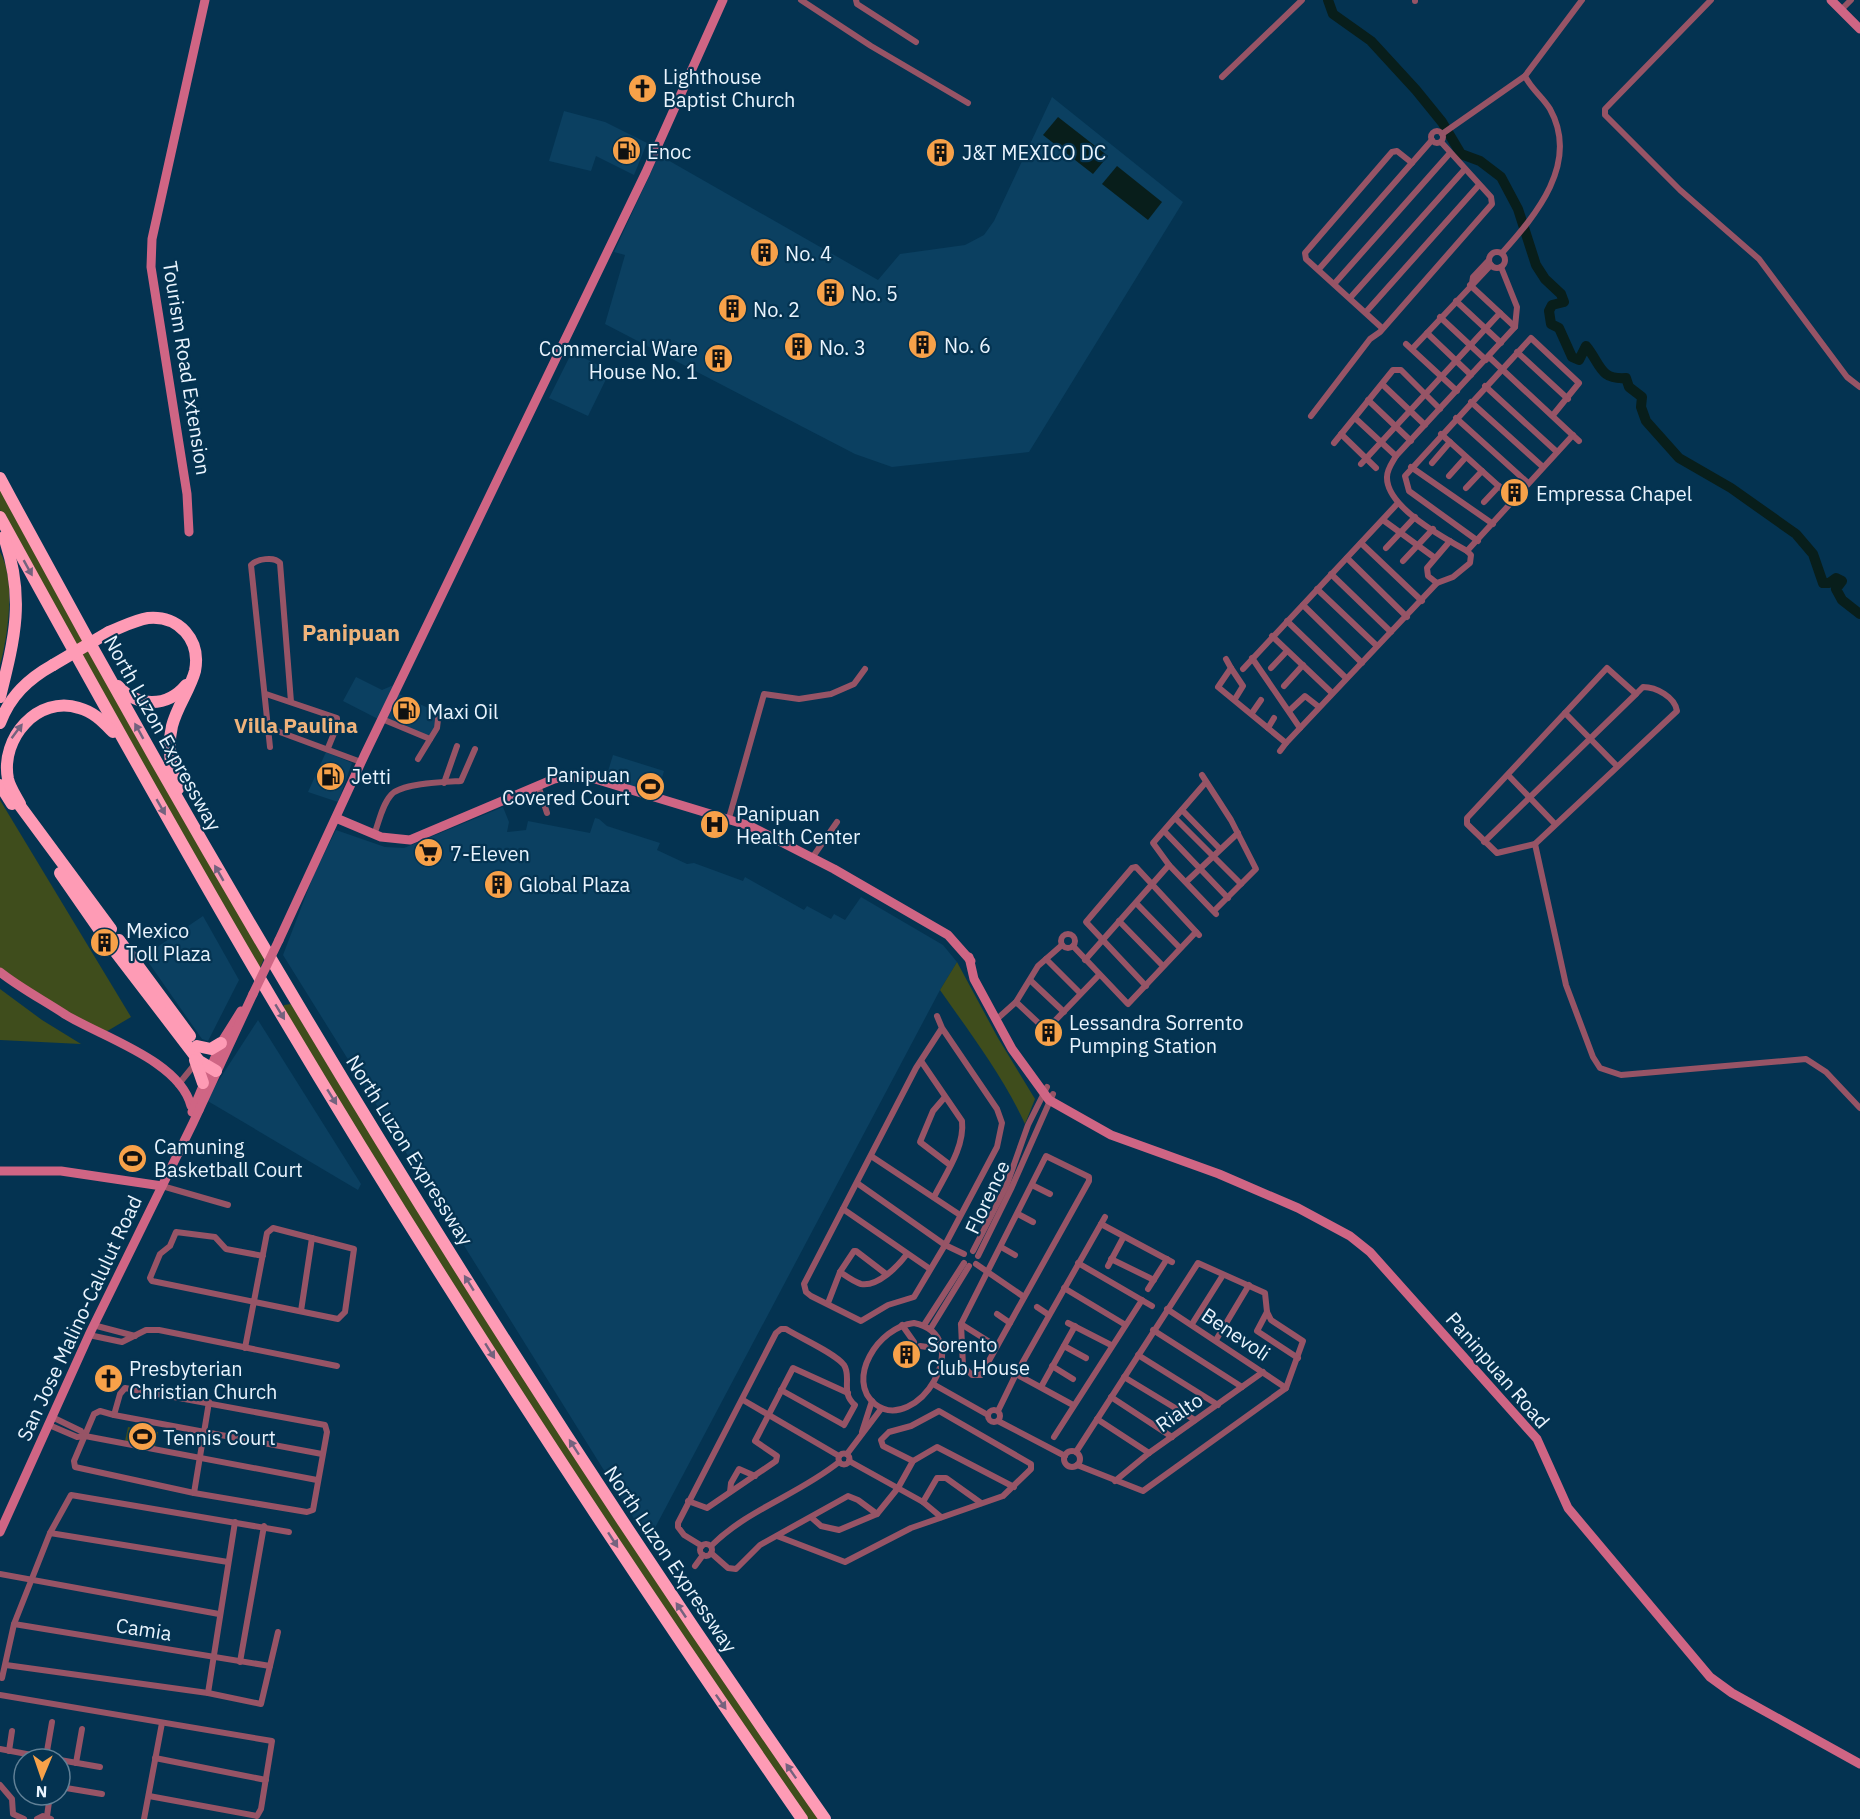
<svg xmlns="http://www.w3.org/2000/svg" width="1860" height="1819" font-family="'IBM Plex Sans',sans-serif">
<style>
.built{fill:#0b4061}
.green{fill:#3f4d1c}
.water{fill:#081e1b}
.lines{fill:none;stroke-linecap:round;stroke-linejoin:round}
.river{stroke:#081e1b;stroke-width:10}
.street{stroke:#975466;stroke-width:6}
.secondary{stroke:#cf6584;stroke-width:9}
.highway{stroke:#fe9bb5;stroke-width:12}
.secondary-bridge{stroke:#cf6584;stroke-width:9}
.highway-bridge{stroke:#fe9bb5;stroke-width:12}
.oneway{fill:#74627e}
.labels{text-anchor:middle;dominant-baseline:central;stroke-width:4.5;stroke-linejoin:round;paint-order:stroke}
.poi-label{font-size:20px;fill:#e9f4fe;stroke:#043351;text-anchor:start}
.street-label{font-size:20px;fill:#e9f4fe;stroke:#043351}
.neighbourhood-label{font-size:21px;font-weight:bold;fill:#efb37b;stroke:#043351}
.quarter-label{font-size:22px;font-weight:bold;fill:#efb37b;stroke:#043351}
</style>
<rect width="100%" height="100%" fill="#043351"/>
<g class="built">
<polygon points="1052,97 1183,202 1029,452 892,467 855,454 605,324 625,255 614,252 659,155 878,280 900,254 965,245 984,235 994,221"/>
<polygon points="564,111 605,122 647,143 634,175 596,156 591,171 549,161"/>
<polygon points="572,352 610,371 588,416 549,398"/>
<polygon points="356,677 382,690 396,684 378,719 343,701"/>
<polygon points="399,694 426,707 437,708 438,722 430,737 387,719"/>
<polygon points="326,752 352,763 338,802 308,792"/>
<polygon points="613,755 664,771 661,781 641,775 636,791 605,781"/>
<polygon points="503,807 509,822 507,832 526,830 528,821 590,833 595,818 599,819 607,826 660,843 657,850 687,864 694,863 743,881 745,877 804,910 807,906 831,919 834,914 845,920 861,897 943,945 957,962 940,990 648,1541 283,955 314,874 336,830 385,847 404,848"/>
<polygon points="203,916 239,980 208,1041 202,1039 144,956"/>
<polygon points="258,1020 361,1184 358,1190 206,1100"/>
</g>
<g class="green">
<polygon points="0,485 265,956 259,970 0,510"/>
<path d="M0,552C16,579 8,636 0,665Z"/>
<polygon points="0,800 131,1017 104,1033 74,1018 0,969"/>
<path d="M957,962L998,1038L1035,1099L1025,1124C1003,1076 970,1033 940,990Z"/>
<polygon points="0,989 42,1020 81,1044 0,1040"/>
<path d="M291,1004C458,1281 633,1554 819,1819H806L622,1550L407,1214L283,1008L284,1005Z"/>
<polygon points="128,1427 158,1432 155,1447 125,1441"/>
</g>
<g class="water">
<polygon points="1058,117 1108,156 1093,174 1043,135"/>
<polygon points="1117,166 1162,202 1148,220 1102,184"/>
</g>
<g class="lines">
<path class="river" d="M1328,0L1333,14L1371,41L1416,90L1442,122L1461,154L1480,161L1501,177L1518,209L1536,265L1545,279L1561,294L1564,302L1552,305L1549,311L1551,324L1559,328L1572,357L1579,360L1586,346C1601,364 1599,380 1626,378L1629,387L1642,397L1641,407L1646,421L1679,458L1731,488L1796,534L1813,554L1823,583H1829L1836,578L1842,581L1836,589L1842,600L1860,614"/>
<g class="street">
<polyline points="801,0 871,46 968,103"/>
<polyline points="856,0 857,4 916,42"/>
<polyline points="1415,0 1415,1"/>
<polyline points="1711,0 1605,109 1605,115 1680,190 1759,259 1847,377 1860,387"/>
<polyline points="1841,10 1851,0"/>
<polyline points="1222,77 1302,0"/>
<circle cx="1437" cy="137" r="6"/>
<polyline points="1442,134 1525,76"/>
<circle cx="1497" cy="260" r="8"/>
<path d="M1502,253C1536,215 1580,163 1550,109C1543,97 1531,89 1525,76L1582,0"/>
<polyline points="1319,269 1432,140"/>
<polyline points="1335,283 1450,153"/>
<polyline points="1472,283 1473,277 1489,260"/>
<polyline points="1470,285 1515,327"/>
<polyline points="1350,298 1465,169"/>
<polyline points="1456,301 1501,343"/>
<polyline points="1366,312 1479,185"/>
<polyline points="1440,317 1486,360"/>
<polyline points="1382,328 1306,259 1305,253 1392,152 1397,151 1412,163"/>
<polyline points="1427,333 1471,375"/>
<polyline points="1406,344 1457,391"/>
<polyline points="1412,349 1491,265"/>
<polyline points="1517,352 1568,399"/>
<polyline points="1489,357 1579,441"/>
<polyline points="1382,384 1425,425"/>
<polyline points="1485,386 1557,452"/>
<polyline points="1368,400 1411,441"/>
<polyline points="1471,402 1543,467"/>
<polyline points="1311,416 1370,339 1380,332 1492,204 1491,197 1441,142"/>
<polyline points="1355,418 1396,456"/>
<polyline points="1456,418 1528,483"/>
<polyline points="1341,434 1376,468"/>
<polyline points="1441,434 1513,499"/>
<polyline points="1334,443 1393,370 1401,370 1440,409"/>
<polyline points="1432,463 1450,442"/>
<polyline points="1361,464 1500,313"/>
<polyline points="1411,467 1493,524"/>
<polyline points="1449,476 1466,457"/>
<polyline points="1466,488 1482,471"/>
<polyline points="1484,502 1499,486"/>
<polyline points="1383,520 1435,558"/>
<polyline points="1478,541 1409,491 1405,476 1531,338 1579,383 1553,415"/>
<polyline points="1361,543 1422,601"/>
<polyline points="1386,548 1415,517"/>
<polyline points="1467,551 1573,435"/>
<polyline points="1347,558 1407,617"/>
<polyline points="1403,561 1433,529"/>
<polyline points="1331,574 1391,632"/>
<polyline points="1437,583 1428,576 1427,568 1450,541"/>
<polyline points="1317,589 1377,646"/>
<polyline points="1303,605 1362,663"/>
<polyline points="1287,621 1346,678"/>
<polyline points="1272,636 1332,693"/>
<polyline points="1252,658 1300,728"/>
<polyline points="1226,659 1231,668"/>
<polyline points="1271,668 1287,651"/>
<path d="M1607,668L1636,694L1643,687C1656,687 1675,697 1677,711L1535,844L1497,853L1467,824V818Z"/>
<polyline points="1243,669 1398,503"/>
<polyline points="1284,686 1303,665"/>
<polyline points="266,694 337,718 337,726 328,748"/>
<path d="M1235,699L1243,686L1231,668L1218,687L1286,743L1437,583L1453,577L1470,563L1471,555L1467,551C1444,538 1386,507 1387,477C1387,469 1392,463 1396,456L1515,327L1517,307L1501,267"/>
<polyline points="1289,711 1305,696 1319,707"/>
<polyline points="1252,713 1261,700"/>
<polyline points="1565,713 1617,766"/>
<polyline points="382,719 430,739"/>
<polyline points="269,728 361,762"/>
<polyline points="1268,728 1274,718"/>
<path d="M270,747L251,565C257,559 274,556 280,563L291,702"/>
<polyline points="1280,751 1286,743"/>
<polyline points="418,759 437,728 439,711"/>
<polyline points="1202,775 1231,820 1256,869 1214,911"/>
<polyline points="1508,775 1555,824"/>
<polyline points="444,783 457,746"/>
<polyline points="538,785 547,813"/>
<polyline points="1182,810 1220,849"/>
<polyline points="729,818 764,694 799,699 831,694 854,684 865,669"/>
<polyline points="1175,818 1241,884"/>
<polyline points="1164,831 1228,898"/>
<path d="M374,835C379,822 382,805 391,795C401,783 445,782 461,781L475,749"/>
<polyline points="1484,842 1636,694"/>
<polyline points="1535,844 1566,985 1593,1057 1600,1068 1621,1075 1806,1059 1826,1072 1860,1108"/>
<polyline points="812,858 837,822"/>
<polyline points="1169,865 1153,843 1206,782"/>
<polyline points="1186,882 1238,833"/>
<polyline points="1136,903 1180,948"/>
<polyline points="1119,921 1163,966"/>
<circle cx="1068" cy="941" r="7"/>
<polyline points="1073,946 1128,1004 1196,932"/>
<polyline points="1046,959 1080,993"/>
<polyline points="1085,960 1169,865 1216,914"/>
<polyline points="1030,980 1064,1012"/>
<polyline points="1146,986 1086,922 1132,868 1136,867 1199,935"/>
<polyline points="1016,1002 1046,1030 1099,975"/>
<polyline points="937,1016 942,1028 997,1109 1002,1123 997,1147 945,1245 914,1297 888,1305 861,1321 811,1296 806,1292 804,1284 916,1068 942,1028"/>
<polyline points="997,1019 1016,1002 1038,966 1062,945"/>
<path d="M921,1061L962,1121C965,1147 945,1175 934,1197"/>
<polyline points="178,1085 195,1064"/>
<polyline points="945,1097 933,1111 920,1142 950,1165"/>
<polyline points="871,1156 960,1215"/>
<polygon points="1046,1156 1089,1177 1089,1181 981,1375 972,1375 963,1366 961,1324"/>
<polyline points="857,1183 945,1245 964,1254"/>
<polyline points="1032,1185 1050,1194"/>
<polyline points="162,1186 228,1205"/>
<polyline points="843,1209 930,1269"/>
<polyline points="1018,1214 1033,1222"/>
<polyline points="1101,1224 1172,1262"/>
<polyline points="1001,1247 1015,1255"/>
<polyline points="973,1251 1006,1187 1028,1125 1047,1087"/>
<polyline points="978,1256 1011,1189 1053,1094"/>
<polyline points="1111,1259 1154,1280"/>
<polyline points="1078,1263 1152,1306"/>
<polyline points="976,1264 1024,1297"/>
<polyline points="1108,1266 1123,1238"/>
<path d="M840,1272C846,1276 854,1282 861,1284C878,1287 898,1266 907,1254"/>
<polyline points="1064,1288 1124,1324"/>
<polyline points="1148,1289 1167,1259"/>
<polyline points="828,1303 840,1272 854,1251 856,1251 886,1274"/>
<polyline points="1037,1307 1049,1315"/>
<polyline points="1167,1309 1286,1388"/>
<polyline points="301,1311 312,1238"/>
<polyline points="1267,1312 1257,1331 1298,1358"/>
<polyline points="997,1314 1010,1323"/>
<path d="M914,1323C979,1337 916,1436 875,1404C845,1380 878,1327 914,1323Z"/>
<polyline points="1068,1323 1111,1345"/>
<polyline points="961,1324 996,1346"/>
<polyline points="1192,1324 1223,1275"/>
<polyline points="93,1325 135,1336"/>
<polyline points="902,1325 914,1342"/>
<polyline points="924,1325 964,1263"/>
<polyline points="931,1328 969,1266"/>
<polyline points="1153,1330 1242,1387"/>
<polyline points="89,1335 122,1342 146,1330 159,1330 337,1366"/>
<polyline points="1216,1340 1249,1285"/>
<polyline points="920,1346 942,1349"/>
<polyline points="1064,1346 1086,1358"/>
<polyline points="245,1348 267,1233 273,1228 354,1249 345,1312 338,1319 152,1281 150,1278 160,1254 170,1246 176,1232 215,1237 226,1249 263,1256"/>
<polyline points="1138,1355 1218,1405"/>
<polyline points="1052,1366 1073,1379"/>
<polyline points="1016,1374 1073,1405"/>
<polyline points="1124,1377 1195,1420"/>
<polyline points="933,1384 988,1415"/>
<polyline points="1041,1387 1075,1326"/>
<polygon points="125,1388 325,1425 327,1432 313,1510 307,1512 194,1493 75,1467 74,1461 94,1414 100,1411 114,1415 120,1394"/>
<polyline points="1111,1397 1172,1437"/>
<polyline points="743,1400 839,1456"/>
<circle cx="994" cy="1416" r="6"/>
<polyline points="998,1411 1016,1374 1105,1217"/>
<polyline points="114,1415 322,1454"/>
<polyline points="52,1417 81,1431 85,1436"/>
<polyline points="1097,1419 1149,1453"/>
<polyline points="998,1421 1065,1456"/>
<polyline points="49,1425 77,1437 85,1436 317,1480"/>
<polyline points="862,1432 872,1401"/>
<polyline points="1054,1437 1142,1300"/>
<circle cx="1072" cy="1459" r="8"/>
<polyline points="1076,1452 1198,1263 1265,1293 1267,1312 1271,1320 1303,1341 1286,1388 1143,1491 1077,1465"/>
<circle cx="844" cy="1459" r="5.5"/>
<polyline points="847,1454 881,1409"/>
<polyline points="849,1461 923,1502"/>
<polyline points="1115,1481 1149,1453 1263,1372"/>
<polyline points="730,1492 731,1483 739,1469 755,1476"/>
<polyline points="194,1493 209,1402"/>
<polyline points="688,1501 707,1508 776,1461 777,1456 755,1441 793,1368 848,1393"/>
<polyline points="941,1517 923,1502 937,1478 946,1478 981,1503"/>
<polyline points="812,1518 821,1526 839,1530 877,1514 898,1488 913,1461 937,1447 1014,1487"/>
<polyline points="50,1533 228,1562"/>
<polyline points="777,1536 845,1562 911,1528 1003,1496 1031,1469 1031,1464 939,1411 911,1426 889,1432 881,1440 883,1446 913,1461"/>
<circle cx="706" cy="1550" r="6"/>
<path d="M702,1546L684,1535L678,1527V1523L776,1333L781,1329H786C800,1338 835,1353 844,1365C852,1377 840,1393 855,1405L844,1425L781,1390"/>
<path d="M711,1546C748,1509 798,1495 839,1462"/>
<polyline points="711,1553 728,1568 736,1569 760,1545 848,1496 858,1500 877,1514"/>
<polyline points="695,1566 703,1555"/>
<polyline points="0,1574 219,1614"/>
<polyline points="14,1624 270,1666"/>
<polyline points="240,1662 264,1526"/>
<polyline points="6,1665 208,1693 261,1704 278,1632"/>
<polyline points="2,1678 14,1624 50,1533 71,1495 289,1532"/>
<polyline points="208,1693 235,1522"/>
<polyline points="0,1695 272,1741 261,1809 257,1816 149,1796"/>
<polyline points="0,1749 53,1759"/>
<polyline points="9,1751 12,1731"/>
<polyline points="46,1757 52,1722"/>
<polyline points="155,1758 266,1780"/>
<polyline points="60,1760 100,1767"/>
<polyline points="76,1763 82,1729"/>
<polyline points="0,1785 12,1799 13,1814 24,1819"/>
<polyline points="60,1787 102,1794"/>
<polyline points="47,1816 50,1795"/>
<polyline points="37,1819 43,1816 51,1819"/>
<polyline points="144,1819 162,1723"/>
</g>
<g class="secondary">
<polyline points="1831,0 1860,29"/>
<polyline points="189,532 187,494 151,267 152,239 205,0"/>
<polyline points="336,818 381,837 410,840 554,779 564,777 595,779 750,826 834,869 948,935 971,961"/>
<polyline points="279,940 365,754 646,172 723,0"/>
<polyline points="969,957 974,979 1012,1049 1049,1100 1111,1135 1219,1174 1298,1208 1350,1236 1370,1252 1537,1439 1568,1508 1710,1677 1732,1693 1860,1764"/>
<path d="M0,972C20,988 45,1001 66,1015C102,1037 180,1061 191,1106L199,1110"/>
<polyline points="192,1112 221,1043 241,1011"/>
<polyline points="0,1171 61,1171 162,1186"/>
<polyline points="0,1532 89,1335 193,1123 253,994"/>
</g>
<g class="highway">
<path d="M0,478C248,941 524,1388 825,1819"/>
<path d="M0,517C89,679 178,840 272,999C438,1279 617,1552 802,1819"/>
<path d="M109,632C122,627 135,620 148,618C179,615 201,640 195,671C190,690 177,706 172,726C167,748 171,768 178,789"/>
<path d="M118,686C137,707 167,708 186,685"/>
<path d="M0,697C15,637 25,597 4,537"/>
<path d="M0,723C10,696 28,679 53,665"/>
<polyline points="0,785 12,804"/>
<polyline points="15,799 111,929"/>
<path d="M20,804C16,796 10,788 8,779C0,738 38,695 79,708C94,712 103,722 113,732"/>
<polyline points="60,873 103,935"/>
<polyline points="119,940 190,1036"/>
<polyline points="111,946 199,1061 216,1071"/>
<polyline points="197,1046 211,1049 221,1043"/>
<polyline points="195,1060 203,1083"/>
</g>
<polyline class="secondary-bridge" points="253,994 279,940"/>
<polyline class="highway-bridge" points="53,665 109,632"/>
</g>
<defs><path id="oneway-solid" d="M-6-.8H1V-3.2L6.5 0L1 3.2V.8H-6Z" transform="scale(1.5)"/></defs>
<g class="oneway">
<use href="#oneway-solid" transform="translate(28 568) rotate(61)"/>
<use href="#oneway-solid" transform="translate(17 731) rotate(-53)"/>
<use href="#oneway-solid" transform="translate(139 731) rotate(-119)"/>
<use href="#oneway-solid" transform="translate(161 807) rotate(60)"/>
<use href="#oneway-solid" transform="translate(219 873) rotate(-120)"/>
<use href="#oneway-solid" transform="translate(280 1012) rotate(59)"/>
<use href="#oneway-solid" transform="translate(332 1097) rotate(58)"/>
<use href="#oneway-solid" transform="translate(469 1283) rotate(-122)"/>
<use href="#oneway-solid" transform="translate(490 1351) rotate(58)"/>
<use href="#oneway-solid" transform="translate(574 1447) rotate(-123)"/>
<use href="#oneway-solid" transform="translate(613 1540) rotate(57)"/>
<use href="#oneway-solid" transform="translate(681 1610) rotate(-124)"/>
<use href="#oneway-solid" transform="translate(721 1702) rotate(55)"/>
<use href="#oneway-solid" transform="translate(791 1771) rotate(-125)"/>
</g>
<defs>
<symbol id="church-disc" viewBox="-11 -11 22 22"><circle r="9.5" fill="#f7a149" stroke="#043351"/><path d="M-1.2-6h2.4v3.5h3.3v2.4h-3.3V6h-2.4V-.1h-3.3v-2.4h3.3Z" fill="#111"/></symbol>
<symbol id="fuel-disc" viewBox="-11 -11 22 22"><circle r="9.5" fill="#f7a149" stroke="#043351"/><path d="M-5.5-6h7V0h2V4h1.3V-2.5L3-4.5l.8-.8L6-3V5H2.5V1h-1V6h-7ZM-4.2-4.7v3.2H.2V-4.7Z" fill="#111"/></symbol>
<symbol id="building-disc" viewBox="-11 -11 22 22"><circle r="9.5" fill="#f7a149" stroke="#043351"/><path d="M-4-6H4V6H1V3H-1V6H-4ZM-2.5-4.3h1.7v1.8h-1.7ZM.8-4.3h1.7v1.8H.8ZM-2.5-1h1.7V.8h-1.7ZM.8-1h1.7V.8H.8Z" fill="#111"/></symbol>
<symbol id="stadium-disc" viewBox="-11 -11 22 22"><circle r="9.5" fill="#f7a149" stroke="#043351"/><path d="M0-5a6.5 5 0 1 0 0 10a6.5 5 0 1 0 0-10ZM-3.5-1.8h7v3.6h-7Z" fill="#111"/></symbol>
<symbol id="hospital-disc" viewBox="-11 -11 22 22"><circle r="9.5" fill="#f7a149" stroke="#043351"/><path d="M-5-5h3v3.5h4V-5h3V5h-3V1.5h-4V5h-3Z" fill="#111"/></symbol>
<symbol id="supermarket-disc" viewBox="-11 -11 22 22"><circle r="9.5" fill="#f7a149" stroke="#043351"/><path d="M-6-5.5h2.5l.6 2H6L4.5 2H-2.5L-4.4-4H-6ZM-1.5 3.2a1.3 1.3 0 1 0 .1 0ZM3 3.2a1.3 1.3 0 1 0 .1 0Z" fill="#111"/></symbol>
</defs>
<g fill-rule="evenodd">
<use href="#church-disc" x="626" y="72" width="33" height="33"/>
<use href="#fuel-disc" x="610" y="134" width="33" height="33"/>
<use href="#building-disc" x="924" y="136" width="33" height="33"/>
<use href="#building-disc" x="748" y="236" width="33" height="33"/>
<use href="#building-disc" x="814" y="276" width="33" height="33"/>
<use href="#building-disc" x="716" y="292" width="33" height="33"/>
<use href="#building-disc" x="906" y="328" width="33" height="33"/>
<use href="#building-disc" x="782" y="330" width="33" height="33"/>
<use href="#building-disc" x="702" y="342" width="33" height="33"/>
<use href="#building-disc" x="1498" y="476" width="33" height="33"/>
<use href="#fuel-disc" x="390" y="694" width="33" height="33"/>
<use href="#fuel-disc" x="314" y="760" width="33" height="33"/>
<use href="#stadium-disc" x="634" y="770" width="33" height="33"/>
<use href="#hospital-disc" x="698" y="808" width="33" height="33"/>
<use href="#supermarket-disc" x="412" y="836" width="33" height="33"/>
<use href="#building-disc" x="482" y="868" width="33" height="33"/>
<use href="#building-disc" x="88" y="926" width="33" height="33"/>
<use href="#building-disc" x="1032" y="1016" width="33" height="33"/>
<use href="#stadium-disc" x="116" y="1142" width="33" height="33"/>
<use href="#building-disc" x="890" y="1338" width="33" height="33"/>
<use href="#church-disc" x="92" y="1362" width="33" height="33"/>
<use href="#stadium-disc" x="126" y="1420" width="33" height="33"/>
</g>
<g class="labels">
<g class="poi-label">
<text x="663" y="76">Lighthouse<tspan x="663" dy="23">Baptist Church</tspan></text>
<text x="647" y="151">Enoc</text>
<text x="962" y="152">J&amp;T MEXICO DC</text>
<text x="785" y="253">No. 4</text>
<text x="851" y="293">No. 5</text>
<text x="753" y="309">No. 2</text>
<text x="944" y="345">No. 6</text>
<text x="819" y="347">No. 3</text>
<text x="698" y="348" text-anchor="end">Commercial Ware<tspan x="698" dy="23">House No. 1</tspan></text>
<text x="1536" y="493">Empressa Chapel</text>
<text x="427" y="711">Maxi Oil</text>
<text x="630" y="774" text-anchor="end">Panipuan<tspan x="630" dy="23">Covered Court</tspan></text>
<text x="351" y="776">Jetti</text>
<text x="736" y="813">Panipuan<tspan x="736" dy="23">Health Center</tspan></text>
<text x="450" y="853">7-Eleven</text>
<text x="519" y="884">Global Plaza</text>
<text x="126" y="930">Mexico<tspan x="126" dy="23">Toll Plaza</tspan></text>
<text x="1069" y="1022">Lessandra Sorrento<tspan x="1069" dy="23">Pumping Station</tspan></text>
<text x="154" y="1146">Camuning<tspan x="154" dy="23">Basketball Court</tspan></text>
<text x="927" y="1344">Sorento<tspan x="927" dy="23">Club House</tspan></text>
<text x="129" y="1368">Presbyterian<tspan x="129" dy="23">Christian Church</tspan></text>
<text x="163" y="1437">Tennis Court</text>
</g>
<g class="street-label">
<text transform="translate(187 368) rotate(81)">Tourism Road Extension</text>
<text transform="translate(163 733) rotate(61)">North Luzon Expressway</text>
<text transform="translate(410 1150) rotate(58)">North Luzon Expressway</text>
<text transform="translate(987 1197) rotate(-65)">Florence</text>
<text transform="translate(79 1318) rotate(-65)">San Jose Malino-Calulut Road</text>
<text transform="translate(1236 1334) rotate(34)">Benevoli</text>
<text transform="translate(1498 1370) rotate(49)">Paninpuan Road</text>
<text transform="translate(1179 1412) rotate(-35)">Rialto</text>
<text transform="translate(671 1559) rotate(56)">North Luzon Expressway</text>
<text transform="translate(144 1629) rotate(9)">Camia</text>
</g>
<g class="neighbourhood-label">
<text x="296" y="725">Villa Paulina</text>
</g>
<g class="quarter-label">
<text x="351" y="632">Panipuan</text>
</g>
</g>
<g transform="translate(42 1777) rotate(182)"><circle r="28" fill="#043351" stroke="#608096" stroke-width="1.5"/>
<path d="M0-4.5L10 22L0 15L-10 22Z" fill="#f7a149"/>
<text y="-9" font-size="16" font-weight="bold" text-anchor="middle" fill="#e9f4fe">N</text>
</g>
</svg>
